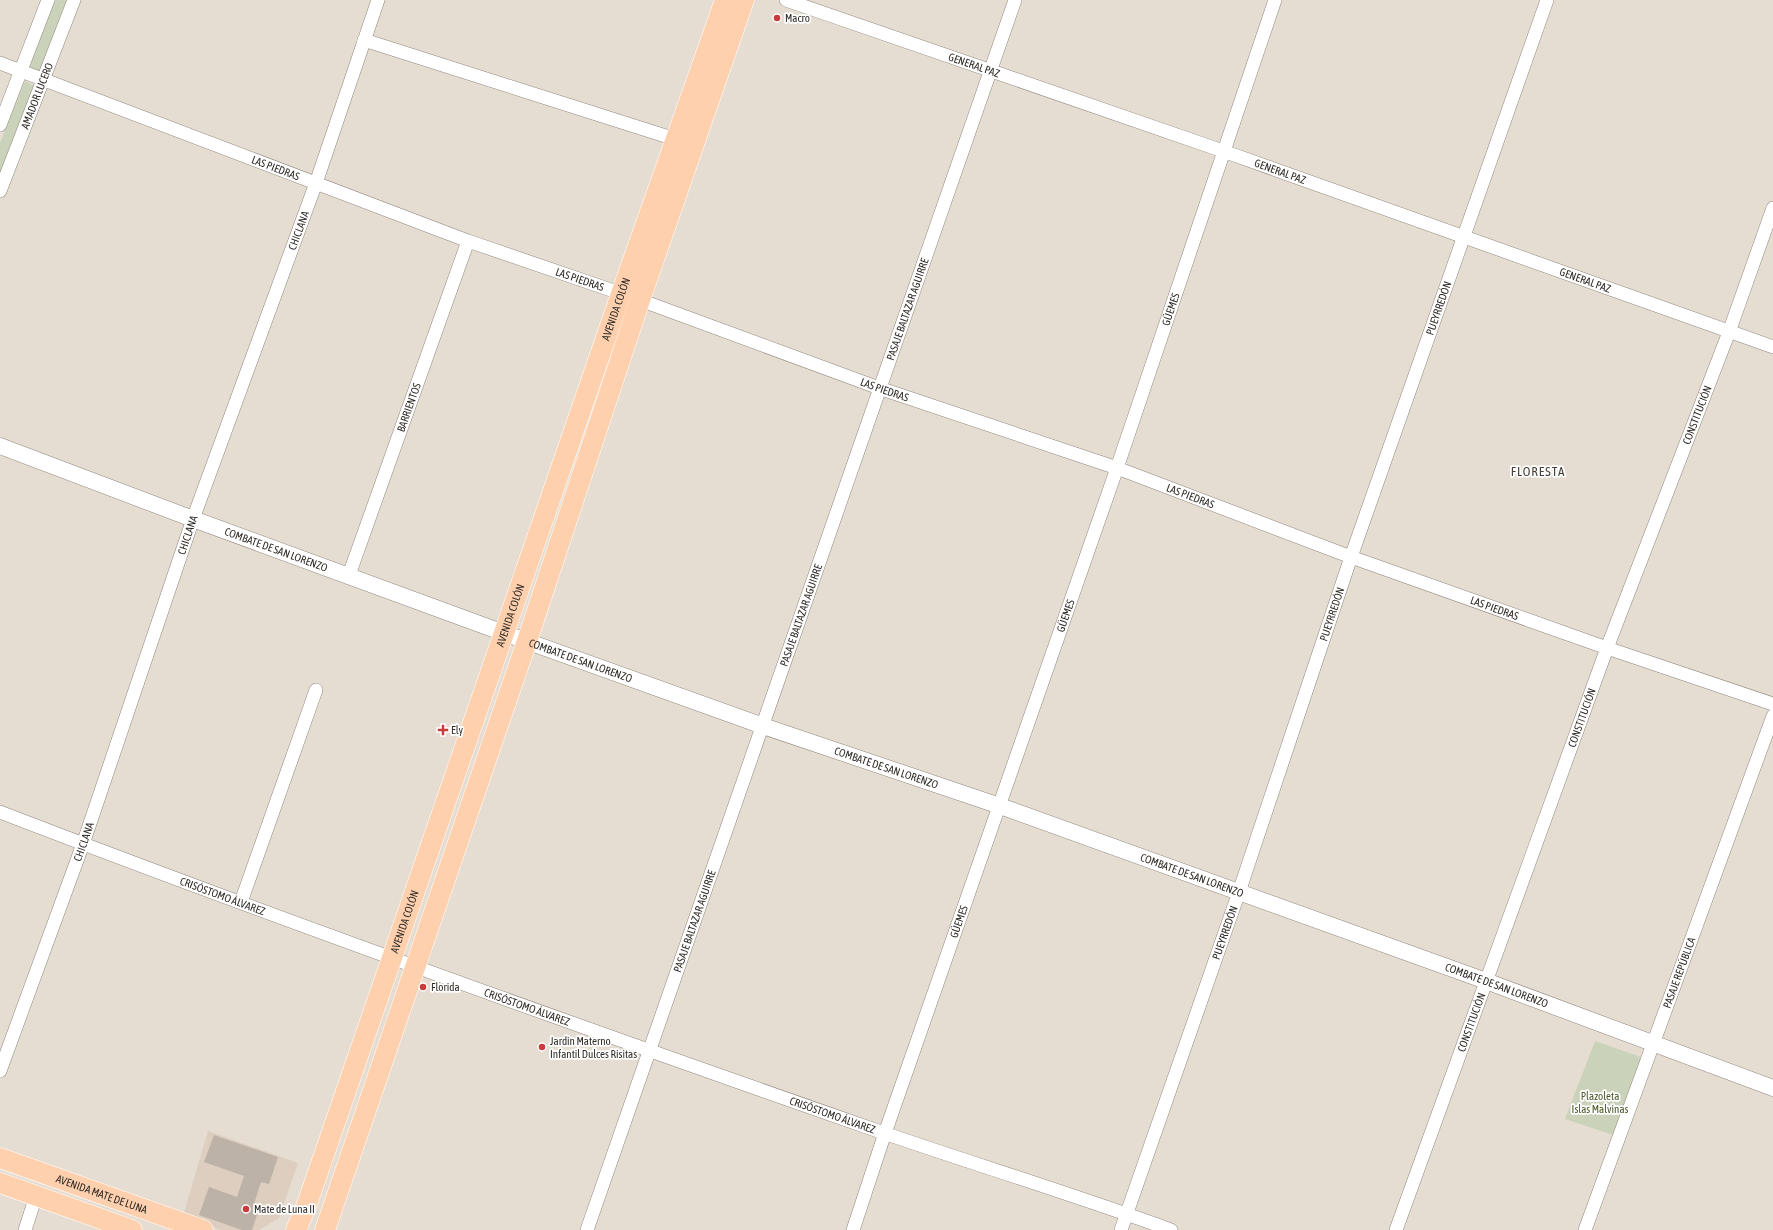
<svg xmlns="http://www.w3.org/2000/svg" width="1773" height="1230" font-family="'Asap Condensed',sans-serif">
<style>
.built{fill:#ddcebf}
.green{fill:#cad3b9}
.building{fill:#bcb2a8}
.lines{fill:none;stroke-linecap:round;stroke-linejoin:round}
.minor-casing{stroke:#90877e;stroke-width:14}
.tertiary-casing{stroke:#90877e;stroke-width:17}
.primary-casing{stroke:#fff;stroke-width:21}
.minor{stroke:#fff;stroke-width:13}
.tertiary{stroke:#fff;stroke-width:16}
.primary{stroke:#ffd0ae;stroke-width:20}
.poi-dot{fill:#ca3b39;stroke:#fff;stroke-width:1.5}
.labels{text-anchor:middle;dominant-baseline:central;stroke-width:3.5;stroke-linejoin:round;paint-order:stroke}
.poi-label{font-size:11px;fill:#302c28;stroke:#fff;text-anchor:start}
.street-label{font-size:11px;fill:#302c28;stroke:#fff}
.park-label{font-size:11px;fill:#4b592a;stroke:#fff}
.quarter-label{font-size:13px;letter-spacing:1px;fill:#473f37;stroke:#fff}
</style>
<rect width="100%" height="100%" fill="#e6ddd2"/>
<polygon class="built" points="208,1131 298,1163 279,1218 259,1230 221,1230 183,1216"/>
<g class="green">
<polygon points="54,0 67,0 39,72 29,68"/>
<polygon points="25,81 34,86 0,173 0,143"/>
<polygon points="1595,1041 1644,1058 1616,1136 1565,1119"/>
</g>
<polygon class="building" points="214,1135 278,1157 269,1184 261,1182 254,1204 260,1206 252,1230 242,1230 199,1215 209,1187 237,1197 244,1176 204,1162"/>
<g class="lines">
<defs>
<g id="minor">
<path id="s1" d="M786,0L1223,151L1773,347"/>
<polyline points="364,40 675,139"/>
<path id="s2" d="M0,63L468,241L640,300L879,388L1117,468L1351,557L1607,648L1773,704"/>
<polyline points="0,125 48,0"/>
<path id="s3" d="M0,191L74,0"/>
<path id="s4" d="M349,575L468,241"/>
<path id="s5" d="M0,812C291,924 586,1029 881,1132C977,1165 1075,1195 1171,1230"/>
<polyline points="241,902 316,690"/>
<path id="s6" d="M0,1071L83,844L193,519L316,183L378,0"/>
<polyline points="25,1230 36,1196"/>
<path id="s7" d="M587,1230L1015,0"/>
<path id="s8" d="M853,1230L885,1133L1117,468L1275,0"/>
<path id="s9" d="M1121,1230L1239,892L1351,557L1547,0"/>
<path id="s10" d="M1396,1230L1607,648L1729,332L1773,208"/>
<path id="s11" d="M1585,1230L1773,716"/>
</g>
<g id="tertiary">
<path id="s12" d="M0,446L193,519L504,633L763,726L1000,806L1486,981L1773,1088"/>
</g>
<g id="primary">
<path id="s13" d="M0,1158L203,1230"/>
<polyline points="0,1183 132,1230"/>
<path id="s14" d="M296,1230L306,1207L621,294L725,0"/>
<polyline points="325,1230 527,641 640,300 744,0"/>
</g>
</defs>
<use href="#minor" class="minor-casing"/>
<use href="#tertiary" class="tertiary-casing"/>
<use href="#primary" class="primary-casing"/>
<use href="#minor" class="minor"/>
<use href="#tertiary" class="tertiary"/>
<use href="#primary" class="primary"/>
</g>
<g class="poi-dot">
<circle cx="777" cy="18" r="4"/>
<path d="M441 724h4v4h4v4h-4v4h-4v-4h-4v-4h4z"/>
<circle cx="423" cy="987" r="4"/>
<circle cx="542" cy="1047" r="4"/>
<circle cx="246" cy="1209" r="4"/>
</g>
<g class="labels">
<g class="poi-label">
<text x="785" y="18">Macro</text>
<text x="451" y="730">Ely</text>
<text x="431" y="987">Florida</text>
<text x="550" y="1041">Jardin Materno<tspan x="550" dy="13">Infantil Dulces Risitas</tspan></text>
<text x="254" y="1209">Mate de Luna II</text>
</g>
<g class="street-label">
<text stroke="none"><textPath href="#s1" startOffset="199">GENERAL PAZ</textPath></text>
<text stroke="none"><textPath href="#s3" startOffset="102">AMADOR LUCERO</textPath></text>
<text stroke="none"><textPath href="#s2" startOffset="295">LAS PIEDRAS</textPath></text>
<text stroke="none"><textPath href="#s1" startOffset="523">GENERAL PAZ</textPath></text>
<text stroke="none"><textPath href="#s6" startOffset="892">CHICLANA</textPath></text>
<text stroke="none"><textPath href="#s2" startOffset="619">LAS PIEDRAS</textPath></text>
<text stroke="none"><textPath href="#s1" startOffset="847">GENERAL PAZ</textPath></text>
<text stroke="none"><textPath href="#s9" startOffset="975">PUEYRREDÓN</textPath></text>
<text stroke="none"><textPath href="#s14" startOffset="975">AVENIDA COLÓN</textPath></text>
<text stroke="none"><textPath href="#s7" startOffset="975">PASAJE BALTAZAR AGUIRRE</textPath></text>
<text stroke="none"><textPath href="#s8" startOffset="974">GÜEMES</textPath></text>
<text stroke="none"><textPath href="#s2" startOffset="943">LAS PIEDRAS</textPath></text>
<text stroke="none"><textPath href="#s4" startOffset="178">BARRIENTOS</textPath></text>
<text stroke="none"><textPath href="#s10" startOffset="869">CONSTITUCIÓN</textPath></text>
<text stroke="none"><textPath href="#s2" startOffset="1267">LAS PIEDRAS</textPath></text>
<text stroke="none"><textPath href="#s6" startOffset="568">CHICLANA</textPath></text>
<text stroke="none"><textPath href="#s12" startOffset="295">COMBATE DE SAN LORENZO</textPath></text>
<text stroke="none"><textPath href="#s2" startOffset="1591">LAS PIEDRAS</textPath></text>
<text stroke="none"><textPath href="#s9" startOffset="651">PUEYRREDÓN</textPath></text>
<text stroke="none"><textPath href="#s14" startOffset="651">AVENIDA COLÓN</textPath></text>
<text stroke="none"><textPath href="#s7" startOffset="651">PASAJE BALTAZAR AGUIRRE</textPath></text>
<text stroke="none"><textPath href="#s8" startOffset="650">GÜEMES</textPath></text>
<text stroke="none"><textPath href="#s12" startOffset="619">COMBATE DE SAN LORENZO</textPath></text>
<text stroke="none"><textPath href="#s10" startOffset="545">CONSTITUCIÓN</textPath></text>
<text stroke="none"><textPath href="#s12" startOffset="943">COMBATE DE SAN LORENZO</textPath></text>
<text stroke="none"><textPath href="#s6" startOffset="244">CHICLANA</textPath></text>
<text stroke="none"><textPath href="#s12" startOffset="1267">COMBATE DE SAN LORENZO</textPath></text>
<text stroke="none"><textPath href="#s5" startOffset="238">CRISÓSTOMO ÁLVAREZ</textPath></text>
<text stroke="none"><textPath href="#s14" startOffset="327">AVENIDA COLÓN</textPath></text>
<text stroke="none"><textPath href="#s7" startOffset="327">PASAJE BALTAZAR AGUIRRE</textPath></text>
<text stroke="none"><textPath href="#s8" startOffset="326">GÜEMES</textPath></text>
<text stroke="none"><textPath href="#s9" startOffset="315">PUEYRREDÓN</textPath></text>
<text stroke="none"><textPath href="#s11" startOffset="274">PASAJE REPÚBLICA</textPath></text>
<text stroke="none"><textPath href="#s12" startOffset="1591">COMBATE DE SAN LORENZO</textPath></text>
<text stroke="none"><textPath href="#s5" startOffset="562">CRISÓSTOMO ÁLVAREZ</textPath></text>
<text stroke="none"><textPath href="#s10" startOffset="221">CONSTITUCIÓN</textPath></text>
<text stroke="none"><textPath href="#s5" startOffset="886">CRISÓSTOMO ÁLVAREZ</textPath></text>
<text stroke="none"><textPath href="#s13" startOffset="108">AVENIDA MATE DE LUNA</textPath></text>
</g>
<g class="park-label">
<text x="1600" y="1096">Plazoleta<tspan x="1600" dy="13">Islas Malvinas</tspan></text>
</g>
<g class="quarter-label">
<text x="1538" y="471">FLORESTA</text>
</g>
</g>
</svg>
